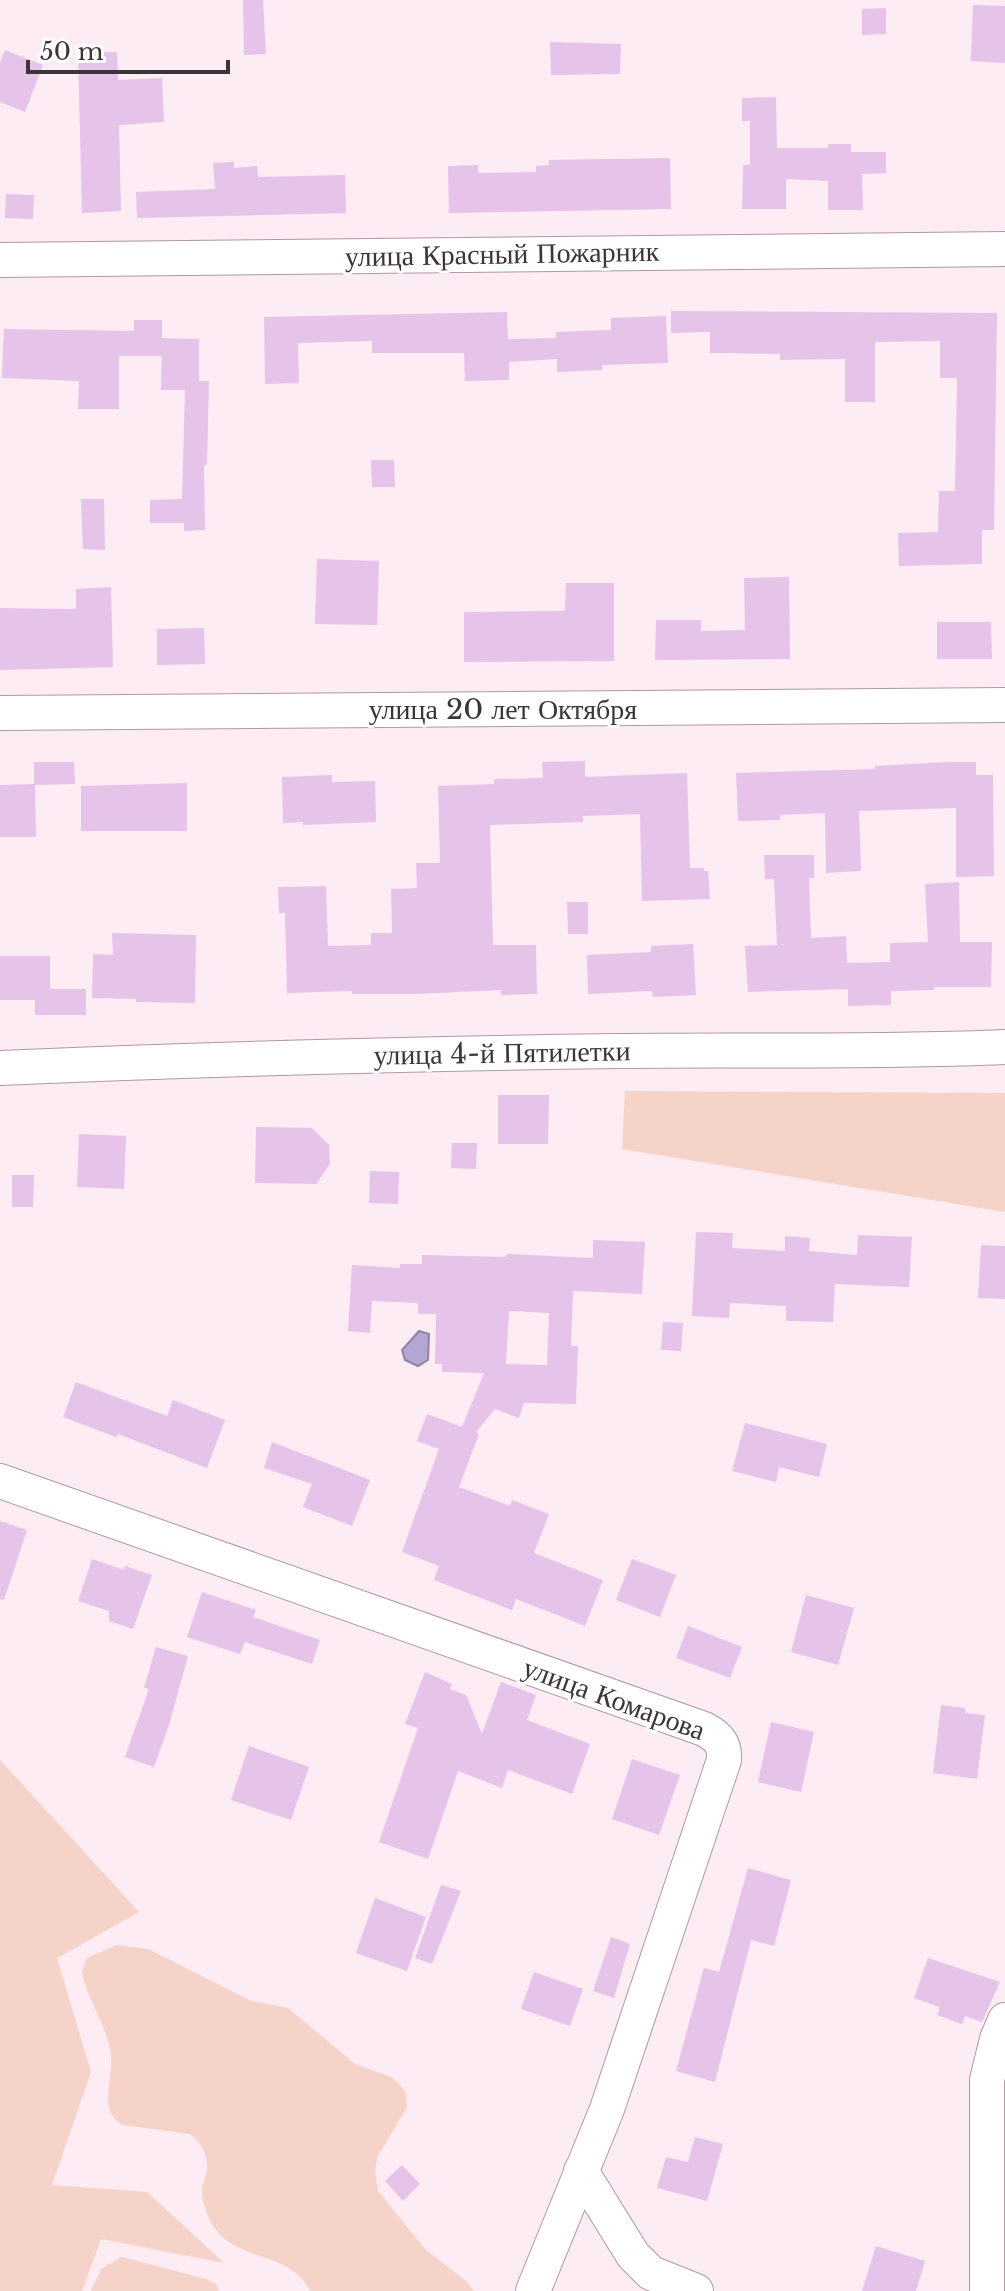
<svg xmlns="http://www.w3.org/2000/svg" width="1005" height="2291" font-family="'Libre Baskerville',serif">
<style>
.green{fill:#f6d3c9}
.water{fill:#b4a6d2;stroke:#9084a4;stroke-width:2}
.building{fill:#e6c3e9;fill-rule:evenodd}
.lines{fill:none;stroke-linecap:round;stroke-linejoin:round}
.minor-casing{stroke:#ad99a3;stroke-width:36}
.minor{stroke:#fff;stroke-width:34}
.labels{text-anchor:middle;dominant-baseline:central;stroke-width:6;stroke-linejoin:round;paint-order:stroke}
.street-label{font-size:28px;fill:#3c3438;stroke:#fefefe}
</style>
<rect width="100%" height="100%" fill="#fdecf4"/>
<g class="green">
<polygon points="625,1091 1005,1093 1005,1212 622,1149"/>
<polygon points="0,1760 139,1912 57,1958 91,2072 52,2185 147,2192 224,2263 101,2239 82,2291 0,2291"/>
<path d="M117,1945L148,1949L251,2001L288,2008L355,2064L391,2077L399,2084L406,2093L407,2107L378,2156L375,2170L378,2191L425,2249L466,2281L474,2291H310C291,2250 235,2263 212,2224C207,2214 201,2200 202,2188C203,2182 206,2177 207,2171C209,2156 201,2142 190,2134L123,2125C95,2111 116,2075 110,2049C105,2022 86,1998 82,1971L87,1958Z"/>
<polygon points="122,2257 206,2279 216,2284 219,2291 91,2291 101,2269"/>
</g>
<polygon class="water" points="419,1331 429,1334 428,1360 418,1366 405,1360 402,1350"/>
<g class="building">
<polygon points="243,0 263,0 266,54 244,55"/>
<polygon points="973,5 1005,6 1005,63 971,61"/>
<polygon points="886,8 886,34 862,35 862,9"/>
<polygon points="550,42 621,44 620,74 551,75"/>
<polygon points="5,50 43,65 25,112 0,102 0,62"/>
<polygon points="78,52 117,52 118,80 162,78 164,122 119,125 121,211 82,213"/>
<polygon points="776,97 777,148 828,148 828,144 851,144 851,152 886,152 886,173 862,174 863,210 828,210 828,181 786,179 786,209 742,209 743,165 750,165 750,121 742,121 742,98"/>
<polygon points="670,158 671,209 449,213 448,166 478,165 478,173 536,172 536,166 549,165 549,160"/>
<polygon points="234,162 234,168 257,166 258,177 345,175 346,213 137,218 136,192 215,189 213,163"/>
<polygon points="6,194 34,195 33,219 5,218"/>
<polygon points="671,311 997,313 994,530 982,530 982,564 899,566 898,533 938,532 939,491 955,491 957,378 940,378 940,341 875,342 875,402 845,402 845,359 780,360 780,354 710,353 710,332 671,333"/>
<polygon points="507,312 508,339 556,338 556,332 611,330 611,318 666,316 668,363 602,365 602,370 557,372 557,359 509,362 509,380 465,381 464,353 372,353 372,341 298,343 299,383 265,384 264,317"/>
<polygon points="134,320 162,320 162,356 119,356 119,409 78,409 79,381 2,378 4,329 134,331"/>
<polygon points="162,338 199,339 199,381 209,381 207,465 204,465 205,530 184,531 184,523 150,523 150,500 182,499 185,390 161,390"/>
<polygon points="371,460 394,460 395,487 372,487"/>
<polygon points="81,499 104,499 105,550 83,549"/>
<polygon points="317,559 379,561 377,625 315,624"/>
<polygon points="789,577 790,659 655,660 656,620 701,620 701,631 745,630 744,578"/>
<polygon points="566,583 614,583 614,661 464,662 464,612 565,611"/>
<polygon points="111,587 113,667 0,670 0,608 76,609 76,589"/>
<polygon points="937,622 991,622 992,659 937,659"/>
<polygon points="204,628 205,664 157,665 157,629"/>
<polygon points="585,761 585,777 687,773 690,868 704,868 704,871 708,871 710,899 642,901 640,814 583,816 583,822 490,825 493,945 536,945 537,994 501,995 501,990 416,994 352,994 352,991 287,993 285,913 279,913 278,887 326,886 328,946 371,945 371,933 392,933 391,889 417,888 416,863 440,863 438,786 494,784 494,779 543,778 542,762"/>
<polygon points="34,762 74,762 75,784 35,785 36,837 0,837 0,785 34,784"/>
<polygon points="949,762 976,762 976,775 993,775 994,876 956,877 956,808 859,811 861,871 826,873 825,813 780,815 780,820 738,821 736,773 875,769 875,766"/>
<polygon points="332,775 332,782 375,781 376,822 303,825 303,822 283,823 282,777"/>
<polygon points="187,783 187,831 81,831 81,786"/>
<polygon points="764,855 814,855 814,878 809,878 811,938 846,936 847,963 890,962 890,943 928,942 925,884 959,882 960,942 992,942 991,987 934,987 934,990 891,991 891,1005 848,1006 848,989 748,992 745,946 777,945 774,879 765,879"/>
<polygon points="567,902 588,902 588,934 568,934"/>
<polygon points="112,933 196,935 195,1003 136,1002 136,999 92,998 93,954 113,955"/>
<polygon points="693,944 696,995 653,997 652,991 588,994 587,955 651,952 651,946"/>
<polygon points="0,956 50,956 50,989 86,989 86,1015 35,1015 35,1000 0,1000"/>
<polygon points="498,1095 549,1095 548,1144 498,1144"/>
<polygon points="256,1127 312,1128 329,1145 330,1164 316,1184 255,1183"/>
<polygon points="79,1134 126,1136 124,1189 77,1187"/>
<polygon points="452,1143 477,1143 476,1169 451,1168"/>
<polygon points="370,1171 399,1172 398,1204 369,1203"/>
<polygon points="12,1175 34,1175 33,1207 12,1207"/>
<polygon points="696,1232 733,1233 732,1248 785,1251 785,1236 810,1238 809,1251 857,1255 858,1235 912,1237 909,1287 835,1284 833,1322 786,1321 786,1306 730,1303 729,1318 692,1316"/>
<path d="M593,1240L645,1242L642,1294L573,1291L571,1346H578L576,1404L524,1403L519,1418L495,1409L476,1432L479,1434L459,1487L510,1506L512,1500L549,1514L534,1553L603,1580L585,1626L516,1599L512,1610L434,1580L439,1566L402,1552L439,1449L417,1441L427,1414L462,1427L484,1373L442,1372V1364H435L436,1314H418V1303L372,1301L370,1333L348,1331L352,1265L400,1268V1264H422V1255L506,1257L507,1254L593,1258ZM509,1311L549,1313L547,1365L506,1364Z"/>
<polygon points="981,1245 1005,1246 1005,1299 978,1298"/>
<polygon points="663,1322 683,1323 681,1351 661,1350"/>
<polygon points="76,1382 167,1416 173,1400 225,1420 207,1468 118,1434 116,1437 63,1417"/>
<polygon points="745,1423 827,1444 819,1477 779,1467 776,1482 732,1471"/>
<polygon points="272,1442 370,1480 352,1526 303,1507 312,1484 264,1468"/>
<polygon points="0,1521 27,1530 4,1600 0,1599"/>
<polygon points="92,1559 124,1570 125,1566 152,1575 133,1629 109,1621 109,1611 78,1601"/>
<polygon points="632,1559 676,1575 660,1617 616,1600"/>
<polygon points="202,1592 256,1610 253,1617 320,1640 312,1664 245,1642 240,1654 187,1637"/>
<polygon points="806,1595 854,1608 838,1665 791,1652"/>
<polygon points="688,1626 742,1647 730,1678 676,1658"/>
<polygon points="156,1647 188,1656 169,1725 154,1767 125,1757 149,1689 144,1688"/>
<polygon points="425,1672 452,1684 450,1689 466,1695 482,1734 501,1682 536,1695 527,1720 590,1744 572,1794 508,1770 502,1788 458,1771 428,1859 379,1842 418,1728 405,1724"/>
<polygon points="941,1705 965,1708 965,1713 985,1715 977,1779 933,1773"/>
<polygon points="771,1722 814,1732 801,1792 758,1782"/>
<polygon points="249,1746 309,1767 291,1820 231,1800"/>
<polygon points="632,1759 680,1775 659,1835 612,1819"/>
<polygon points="748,1868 791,1880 774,1946 751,1940 715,2082 676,2071 704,1968 719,1972"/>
<polygon points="441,1885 461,1891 432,1964 415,1958"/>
<polygon points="375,1898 426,1917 407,1971 356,1953"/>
<polygon points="611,1937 630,1944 614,1998 593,1991"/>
<polygon points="928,1958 1000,1982 982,2022 965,2016 962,2024 937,2015 940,2007 914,1998"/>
<polygon points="534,1972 583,1989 570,2026 521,2009"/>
<polygon points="695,2137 723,2144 707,2201 657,2188 666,2157 688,2162"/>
<polygon points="402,2165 420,2184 403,2201 385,2181"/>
<polygon points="876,2246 925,2261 916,2291 862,2291"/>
</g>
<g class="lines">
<defs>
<g id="minor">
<polyline points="0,260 1005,249"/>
<polyline points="0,713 1005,705"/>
<path d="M0,1068C206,1059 411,1054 617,1051C747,1049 876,1053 1005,1047"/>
<path d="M0,1481L704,1729C719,1737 725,1744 724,1760L607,2109L533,2291"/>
<polyline points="581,2171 633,2255 651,2273 696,2291"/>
<polyline points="987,2291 987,2080 997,2039 1005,2020"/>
</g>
</defs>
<use href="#minor" class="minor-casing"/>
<use href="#minor" class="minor"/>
</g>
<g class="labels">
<g class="street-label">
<text transform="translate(502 254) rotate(-1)">улица Красный Пожарник</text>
<text x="503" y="709">улица 20 лет Октября</text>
<text transform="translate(502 1053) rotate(-1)">улица 4-й Пятилетки</text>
<text transform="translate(614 1699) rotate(20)">улица Комарова</text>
</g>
</g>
<path d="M28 60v12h200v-12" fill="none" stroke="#3c3438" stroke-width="4"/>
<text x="40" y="60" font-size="24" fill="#3c3438" stroke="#fefefe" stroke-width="6" paint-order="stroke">50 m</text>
</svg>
